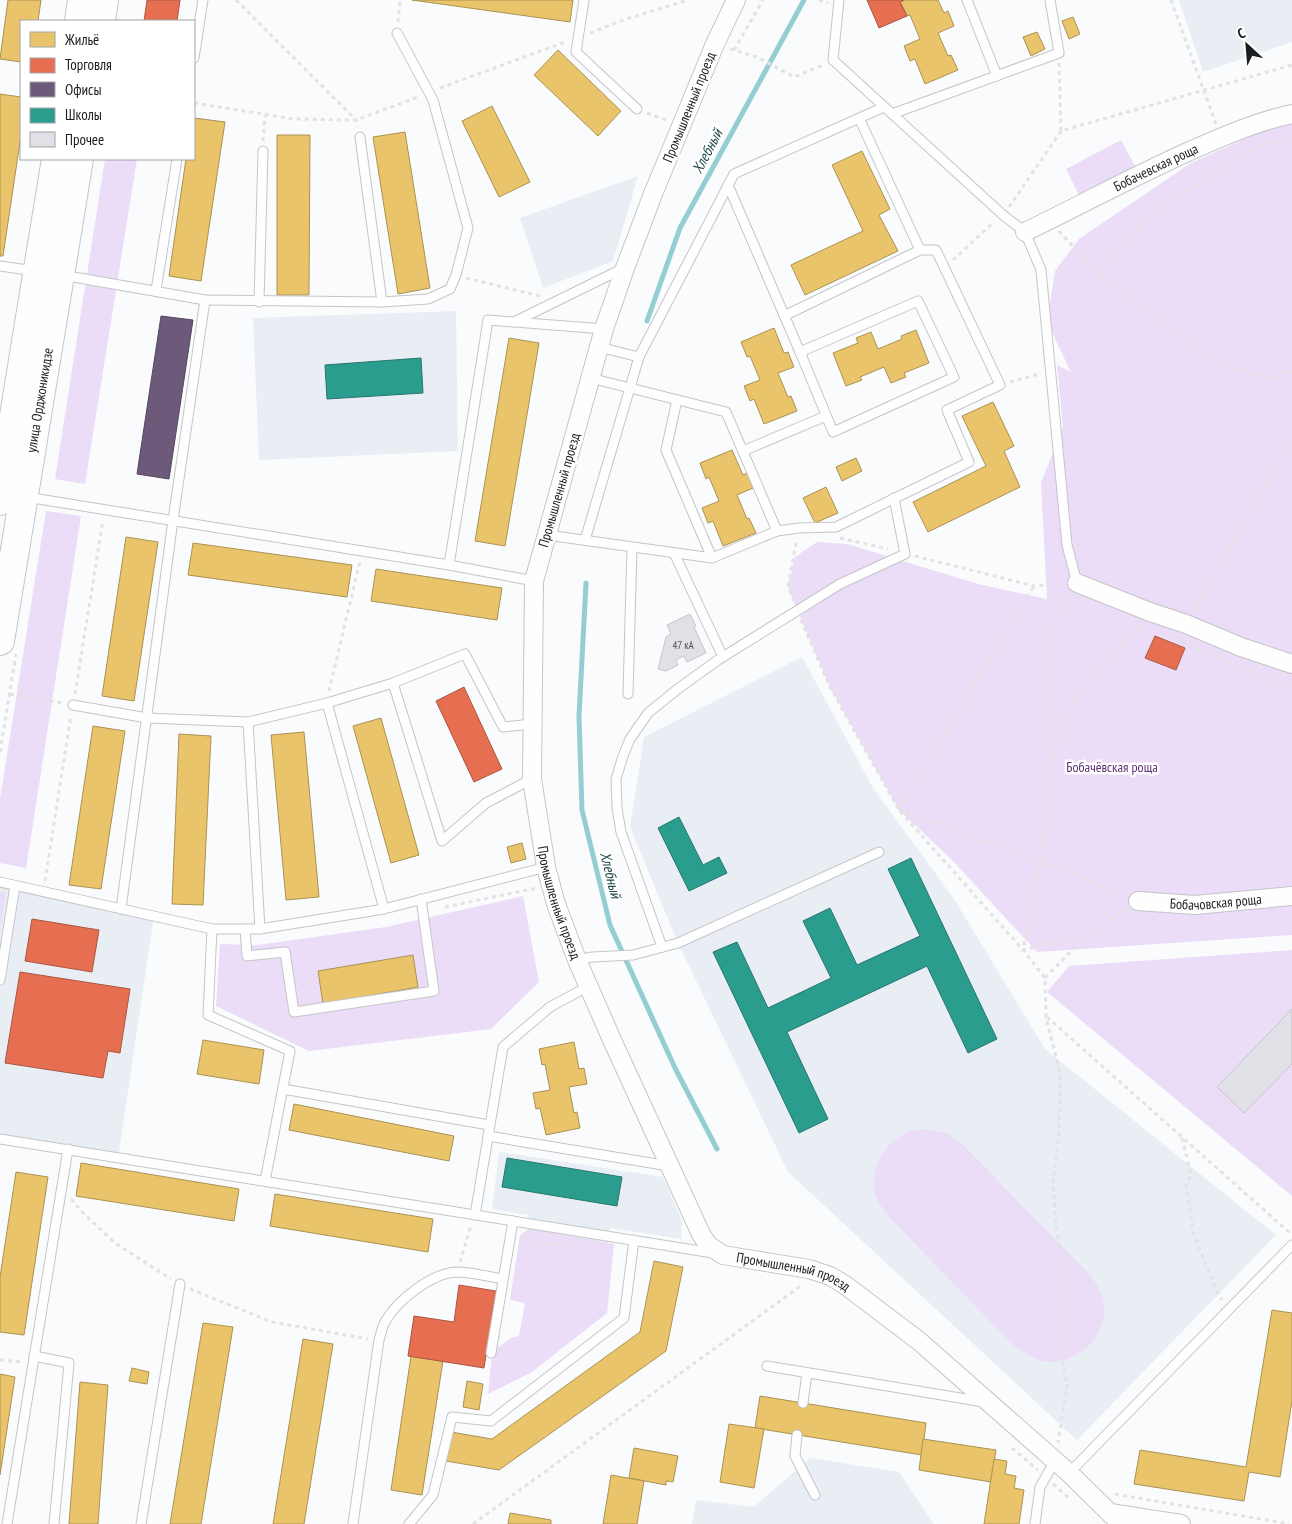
<svg xmlns="http://www.w3.org/2000/svg" width="1292" height="1524" font-family="'PT Sans Narrow',sans-serif">
<style>
.built{fill:#e9eef4}
.green{fill:#ebdcf8}
.homes{fill:#e9c46a;stroke:#ab9253}
.shops{fill:#e76f51;stroke:#aa5642}
.offices{fill:#6d597a;stroke:#54475e}
.schools{fill:#2a9d8f;stroke:#26766d}
.lines{fill:none;stroke-linecap:round;stroke-linejoin:round}
.stream{stroke:#94ced2;stroke-width:5}
.building{fill:#e0e1e7;stroke:#c5c6c8}
.lane-casing{stroke:#c4c5c7;stroke-width:11}
.street-casing{stroke:#c4c5c7;stroke-width:20}
.primary-casing{stroke:#c4c5c7;stroke-width:30}
.path{stroke:#e2e2e3;stroke-width:3;stroke-dasharray:4 4;stroke-linecap:butt}
.lane{stroke:#fefeff;stroke-width:9}
.street{stroke:#fefeff;stroke-width:18}
.primary{stroke:#fefeff;stroke-width:28}
.labels{text-anchor:middle;dominant-baseline:central;stroke-width:5;stroke-linejoin:round;paint-order:stroke}
.number-label{font-size:11px;fill:#505054}
.street-label{font-size:14px;fill:#1b1c1e;stroke:#fff}
.park-label{font-size:14px;fill:#5b3474;stroke:#fff}
.water-label{font-size:15px;font-style:italic;fill:#234a4c;stroke:#fff}
</style>
<rect width="100%" height="100%" fill="#f9fbfd"/>
<g class="built">
<polygon points="1179,0 1292,0 1292,42 1203,72"/>
<polygon points="638,176 613,261 543,288 520,218"/>
<polygon points="456,311 458,451 259,460 253,318"/>
<polygon points="802,657 873,788 954,899 1045,1049 1276,1235 1077,1440 788,1172 678,943 630,827 644,737"/>
<polygon points="0,882 154,916 118,1158 0,1139"/>
<polygon points="499,1152 663,1177 682,1221 681,1239 610,1228 608,1245 527,1233 528,1215 492,1209"/>
<polygon points="810,1458 899,1472 934,1524 692,1524 696,1500 754,1507"/>
</g>
<g class="green">
<polygon points="1292,124 1292,935 1037,952 952,860 899,810 830,687 797,610 788,586 795,557 817,542 847,544 978,584 1047,599 1041,483 1063,427 1057,365 1071,372 1047,322 1055,271 1079,239 1191,163 1265,130"/>
<polygon points="1121,140 1135,166 1079,195 1066,169"/>
<polygon points="105,159 137,159 85,484 55,479"/>
<polygon points="46,511 81,516 26,868 0,863 0,799"/>
<polygon points="0,892 6,893 0,930"/>
<polygon points="523,896 539,982 491,1029 309,1051 216,1006 220,944 258,945 386,927"/>
<polygon points="1292,950 1292,1196 1047,992 1069,966"/>
<path d="M928,1129L947,1133L964,1146L1090,1275C1093,1280 1098,1285 1100,1291C1115,1325 1087,1359 1053,1362C1038,1363 1026,1354 1014,1346L889,1217C885,1212 881,1206 878,1201C866,1175 883,1141 909,1132C914,1130 922,1130 928,1129Z"/>
<polygon points="529,1229 614,1244 607,1313 532,1372 488,1394 493,1346 499,1347 511,1338 519,1336 525,1303 510,1300 520,1235"/>
</g>
<g class="homes">
<polygon points="8,0 41,0 38,21 21,21 21,62 0,59"/>
<polygon points="412,0 573,0 570,22"/>
<polygon points="904,0 938,0 944,13 948,11 954,26 938,33 948,56 951,55 958,70 925,84 915,59 910,61 904,46 920,39 910,15 907,16 900,2"/>
<polygon points="1073,17 1080,34 1069,39 1062,21"/>
<polygon points="1037,32 1045,49 1031,56 1023,37"/>
<polygon points="558,50 621,111 598,136 534,75"/>
<polygon points="0,94 21,97 21,135 3,256 0,256"/>
<polygon points="492,106 530,182 499,197 462,121"/>
<polygon points="194,118 225,122 201,281 169,276 186,159 194,159"/>
<polygon points="405,132 430,288 398,294 373,137"/>
<polygon points="277,135 310,135 309,295 277,295"/>
<polygon points="862,151 890,209 879,215 898,251 805,295 791,265 863,231 832,165"/>
<polygon points="774,328 784,353 788,352 794,367 778,373 788,397 791,396 797,411 764,424 754,399 750,401 744,386 760,380 750,356 747,357 741,342"/>
<polygon points="916,330 929,363 904,373 906,377 891,383 884,367 860,377 862,380 846,386 833,353 858,343 856,338 871,332 878,349 902,339 901,336"/>
<polygon points="509,338 539,343 505,546 475,541"/>
<polygon points="993,402 1014,446 1004,451 1020,487 928,532 913,502 986,466 962,416"/>
<polygon points="732,450 743,475 747,473 753,488 737,495 747,519 749,518 756,533 723,546 713,521 708,523 702,508 719,501 709,477 706,479 700,463"/>
<polygon points="856,458 862,471 842,481 836,467"/>
<polygon points="826,487 838,513 815,523 803,498"/>
<polygon points="126,537 158,542 134,701 102,696"/>
<polygon points="193,543 352,565 347,597 188,575"/>
<polygon points="376,569 502,588 497,620 371,601"/>
<polygon points="381,718 419,855 391,863 353,726"/>
<polygon points="93,726 125,731 101,889 69,885"/>
<polygon points="304,732 319,897 286,900 271,735"/>
<polygon points="179,734 211,736 203,905 172,904"/>
<polygon points="522,843 526,859 511,863 507,847"/>
<polygon points="413,955 418,987 323,1004 318,971"/>
<polygon points="203,1040 264,1050 259,1084 197,1074"/>
<polygon points="574,1042 579,1069 584,1068 587,1084 569,1087 574,1113 577,1112 580,1128 546,1135 540,1108 536,1109 533,1093 550,1090 545,1064 542,1065 539,1049"/>
<polygon points="294,1104 454,1136 449,1161 289,1130"/>
<polygon points="81,1163 239,1189 234,1221 76,1196"/>
<polygon points="16,1172 48,1177 24,1335 0,1332 0,1277"/>
<polygon points="275,1194 433,1219 428,1252 270,1226"/>
<polygon points="654,1261 683,1267 666,1351 499,1470 446,1461 451,1432 492,1439 640,1332"/>
<polygon points="1272,1310 1292,1313 1292,1401 1280,1477 1249,1472 1244,1501 1134,1484 1140,1450 1246,1467"/>
<polygon points="203,1323 233,1327 201,1524 170,1524"/>
<polygon points="303,1339 333,1344 304,1524 273,1524"/>
<polygon points="411,1356 443,1361 422,1495 391,1490"/>
<polygon points="132,1368 149,1372 147,1384 129,1381"/>
<polygon points="0,1374 15,1377 0,1475"/>
<polygon points="467,1381 483,1384 479,1410 463,1407"/>
<polygon points="80,1382 108,1385 98,1524 69,1524"/>
<polygon points="760,1396 926,1423 922,1455 755,1428"/>
<polygon points="729,1424 764,1429 754,1488 720,1482"/>
<polygon points="923,1439 996,1450 991,1482 919,1470"/>
<polygon points="634,1448 678,1456 673,1482 666,1481 666,1485 629,1478"/>
<polygon points="994,1459 1007,1461 1005,1474 1016,1476 1014,1488 1024,1490 1019,1524 984,1524"/>
<polygon points="611,1475 644,1481 637,1524 603,1524"/>
<polygon points="510,1513 551,1520 551,1524 508,1524"/>
</g>
<g class="shops">
<polygon points="147,0 180,0 177,21 144,21"/>
<polygon points="867,0 904,0 900,2 907,16 879,28"/>
<polygon points="1155,636 1185,648 1176,670 1145,658"/>
<polygon points="464,687 502,769 474,782 436,701"/>
<polygon points="32,919 99,930 92,972 25,961"/>
<polygon points="20,972 130,989 120,1053 108,1051 103,1078 5,1063"/>
<polygon points="459,1285 496,1291 484,1368 408,1356 414,1316 454,1322"/>
</g>
<polygon class="offices" points="161,316 193,320 169,479 137,474"/>
<g class="schools">
<polygon points="421,358 423,393 327,399 325,365"/>
<polygon points="679,817 703,865 719,857 727,873 689,891 658,828"/>
<polygon points="911,858 997,1039 968,1053 927,966 787,1032 828,1119 799,1133 713,952 737,942 768,1008 831,978 803,921 830,908 857,965 920,936 888,869"/>
<polygon points="507,1158 622,1177 617,1206 502,1187"/>
</g>
<g class="lines">
<g class="stream">
<polyline points="647,321 680,228 804,0"/>
<polyline points="586,583 579,716 582,810 610,925 675,1068 717,1149"/>
</g>
</g>
<g class="building">
<polygon points="690,614 696,626 694,627 706,653 687,662 684,656 676,660 678,665 666,671 658,669 666,637 671,634 667,625"/>
<polygon points="1292,1009 1292,1064 1244,1113 1217,1087"/>
</g>
<g class="lines">
<defs>
<g id="lane">
<polyline points="584,0 576,52 637,109"/>
<polyline points="839,0 833,60 1003,215 1025,232 1041,270 1067,545 1077,583"/>
<polyline points="967,0 997,76"/>
<polyline points="194,58 203,0"/>
<polyline points="892,114 1059,53 1050,0"/>
<polyline points="859,118 920,250"/>
<polyline points="360,137 382,302"/>
<polyline points="728,185 800,352"/>
<polyline points="0,266 35,271"/>
<polyline points="62,275 205,300 382,302 428,299 450,289 456,275 468,228 433,100 397,33"/>
<polyline points="156,290 177,159"/>
<polygon points="918,301 954,377 833,432 800,352"/>
<polyline points="259,302 263,151"/>
<polyline points="514,322 624,268"/>
<polyline points="599,347 639,357"/>
<polyline points="677,400 666,450 712,558"/>
<polyline points="743,451 826,416"/>
<polyline points="26,497 449,565 534,581"/>
<polyline points="777,531 799,528 836,527 969,462 947,410 1000,385 936,250 920,250 784,316"/>
<polyline points="547,535 712,558 777,531 726,412 590,378"/>
<polyline points="585,540 639,357 734,174 884,107"/>
<polyline points="674,553 723,657"/>
<polyline points="449,565 488,320 604,329"/>
<polyline points="393,683 442,841 486,803 532,779"/>
<polyline points="628,694 632,547"/>
<polyline points="327,703 384,909"/>
<polyline points="73,705 147,718 248,722 327,703 393,683 465,654 503,727 532,724"/>
<polyline points="248,722 260,929"/>
<polyline points="0,882 212,929 260,929 384,909 546,867"/>
<polyline points="121,909 173,520 205,300"/>
<polyline points="212,929 208,1015 290,1051 265,1181"/>
<polyline points="245,929 247,956 285,952 294,1012 434,991 421,899"/>
<polyline points="662,947 621,832 617,808 616,779 623,756 630,739 648,713 679,688 718,660 840,584 905,554 894,498"/>
<polyline points="577,960 592,957 633,955 678,943 879,852"/>
<polyline points="0,980 15,886"/>
<polyline points="283,1089 489,1125"/>
<polyline points="488,1136 669,1166"/>
<polyline points="0,1139 713,1253"/>
<polyline points="475,1215 503,1047 550,1007 589,986"/>
<polyline points="491,1353 513,1221"/>
<polyline points="34,1356 69,1363 54,1524"/>
<polyline points="767,1366 984,1402"/>
<polyline points="803,1403 807,1373"/>
<polyline points="797,1435 795,1456 815,1495"/>
<polyline points="1069,1473 1292,1245"/>
<polyline points="7,1524 68,1149"/>
<polyline points="141,1524 180,1284"/>
<path d="M353,1524L379,1340C381,1334 382,1327 385,1322C397,1300 432,1273 457,1272C472,1272 489,1277 503,1279"/>
<polyline points="409,1524 433,1495 452,1417 491,1421 624,1318 634,1240"/>
<polyline points="1035,1524 1040,1487 1055,1461"/>
</g>
<g id="street">
<path id="s1" d="M736,0L715,44L653,194L625,268L604,329L534,581L532,779L546,867L556,904L577,960L612,1040L701,1234L708,1245L723,1255L809,1269L830,1276L845,1285L919,1341L1069,1473L1121,1524"/>
<path id="s2" d="M1025,232C1081,205 1136,175 1192,150C1224,136 1258,121 1292,114"/>
<polyline points="1077,583 1150,612 1186,624 1241,647 1292,664"/>
<path id="s3" d="M1138,901L1195,905L1292,896"/>
<polyline points="1110,1513 1181,1524"/>
</g>
<g id="primary">
<polyline points="79,21 82,0"/>
<polyline points="101,21 104,0"/>
<polyline points="0,501 56,159"/>
<path id="s4" d="M0,641L79,159"/>
</g>
</defs>
<use href="#lane" class="lane-casing"/>
<use href="#street" class="street-casing"/>
<use href="#primary" class="primary-casing"/>
<g class="path">
<polyline points="236,0 356,120 358,127"/>
<polyline points="819,0 828,3"/>
<polyline points="1171,0 1216,124"/>
<polyline points="398,22 400,0"/>
<polyline points="590,33 623,20 688,0"/>
<polyline points="730,49 757,57 794,77 823,65"/>
<polyline points="734,50 763,0"/>
<polyline points="1059,63 1061,131"/>
<polyline points="440,88 565,42"/>
<polyline points="194,103 293,119 356,120 418,97"/>
<polyline points="647,113 666,120"/>
<polyline points="263,141 265,115"/>
<polyline points="1009,207 1061,131 1292,65"/>
<polyline points="1059,231 1098,274 1212,360 1265,378 1292,370"/>
<polyline points="953,260 994,222"/>
<polyline points="1098,274 1153,212 1257,147 1292,138"/>
<polyline points="466,278 540,296"/>
<polyline points="1010,382 1040,374"/>
<polyline points="840,538 888,549"/>
<polyline points="915,556 1034,586 1063,584"/>
<polyline points="1069,596 1051,628 1050,765 1040,861 1023,950 1087,935"/>
<polyline points="794,601 788,586 797,539"/>
<polyline points="1193,612 1292,438"/>
<polyline points="801,620 830,687 899,810 1023,950 1045,978 1046,1017 1060,1073 1059,1132 1053,1182 1056,1228 1065,1275 1067,1307 1059,1343 1067,1386 1058,1443"/>
<polyline points="1175,639 1292,689"/>
<polyline points="329,691 360,561"/>
<polyline points="10,694 63,703"/>
<polyline points="75,694 103,520"/>
<polyline points="0,752 16,654"/>
<polyline points="1051,762 1077,695 1141,625"/>
<polyline points="899,810 1034,586"/>
<polyline points="899,810 1040,861 1125,895"/>
<polyline points="45,881 71,715"/>
<polyline points="445,907 537,888"/>
<polyline points="1045,978 1087,935 1126,909"/>
<polyline points="1047,1017 1291,1234"/>
<polyline points="1182,1138 1191,1174 1186,1186 1194,1235 1218,1294 1222,1300"/>
<polyline points="71,1199 82,1212 115,1243 171,1279"/>
<path d="M524,1236C539,1250 550,1243 569,1244"/>
<polyline points="460,1262 471,1225"/>
<polyline points="190,1289 272,1322 368,1339"/>
<polyline points="0,1360 22,1362"/>
<polyline points="1012,1448 1038,1470"/>
<polyline points="1053,1484 1069,1498"/>
<polyline points="1115,1494 1289,1524"/>
<polyline points="473,1524 802,1285"/>
</g>
<use href="#lane" class="lane"/>
<use href="#street" class="street"/>
<use href="#primary" class="primary"/>
</g>
<g class="labels">
<g class="number-label">
<text x="683" y="645">47 кА</text>
</g>
<g class="street-label">
<text transform="translate(689 107) rotate(-68)">Промышленный проезд</text>
<text stroke="none"><textPath href="#s2" startOffset="146">Бобачевская роща</textPath></text>
<text stroke="none"><textPath href="#s4" startOffset="244">улица Орджоникидзе</textPath></text>
<text transform="translate(559 490) rotate(-74)">Промышленный проезд</text>
<text stroke="none"><textPath href="#s3" startOffset="78">Бобачовская роща</textPath></text>
<text stroke="none"><textPath href="#s1" startOffset="941">Промышленный проезд</textPath></text>
<text stroke="none"><textPath href="#s1" startOffset="1406">Промышленный проезд</textPath></text>
</g>
<g class="park-label">
<text x="1112" y="767">Бобачёвская роща</text>
</g>
<g class="water-label">
<text transform="translate(707 151) rotate(-62)">Хлебный</text>
<text transform="translate(611 875) rotate(76)">Хлебный</text>
</g>
</g>
<rect x="20" y="20" width="175" height="140" fill="#ffffff" stroke="#a4a4a5"/>
<rect x="30" y="32" width="25" height="15" fill="#e9c46a" stroke="#a4a4a5"/>
<text x="65" y="45" font-size="15" fill="#1b1c1e">Жильё</text>
<rect x="30" y="58" width="25" height="15" fill="#e76f51" stroke="#a4a4a5"/>
<text x="65" y="70" font-size="15" fill="#1b1c1e">Торговля</text>
<rect x="30" y="82" width="25" height="15" fill="#6d597a" stroke="#a4a4a5"/>
<text x="65" y="95" font-size="15" fill="#1b1c1e">Офисы</text>
<rect x="30" y="108" width="25" height="15" fill="#2a9d8f" stroke="#a4a4a5"/>
<text x="65" y="120" font-size="15" fill="#1b1c1e">Школы</text>
<rect x="30" y="132" width="25" height="15" fill="#e0e1e7" stroke="#a4a4a5"/>
<text x="65" y="145" font-size="15" fill="#1b1c1e">Прочее</text>
<g transform="translate(1247 45) rotate(334)" stroke="#ffffff" stroke-width="4" paint-order="stroke">
<path d="M0-4L9 19L0 12L-9 19Z" fill="#1b1c1e"/>
<text y="-8" font-size="14" font-weight="bold" text-anchor="middle" fill="#1b1c1e">С</text>
</g>
</svg>
